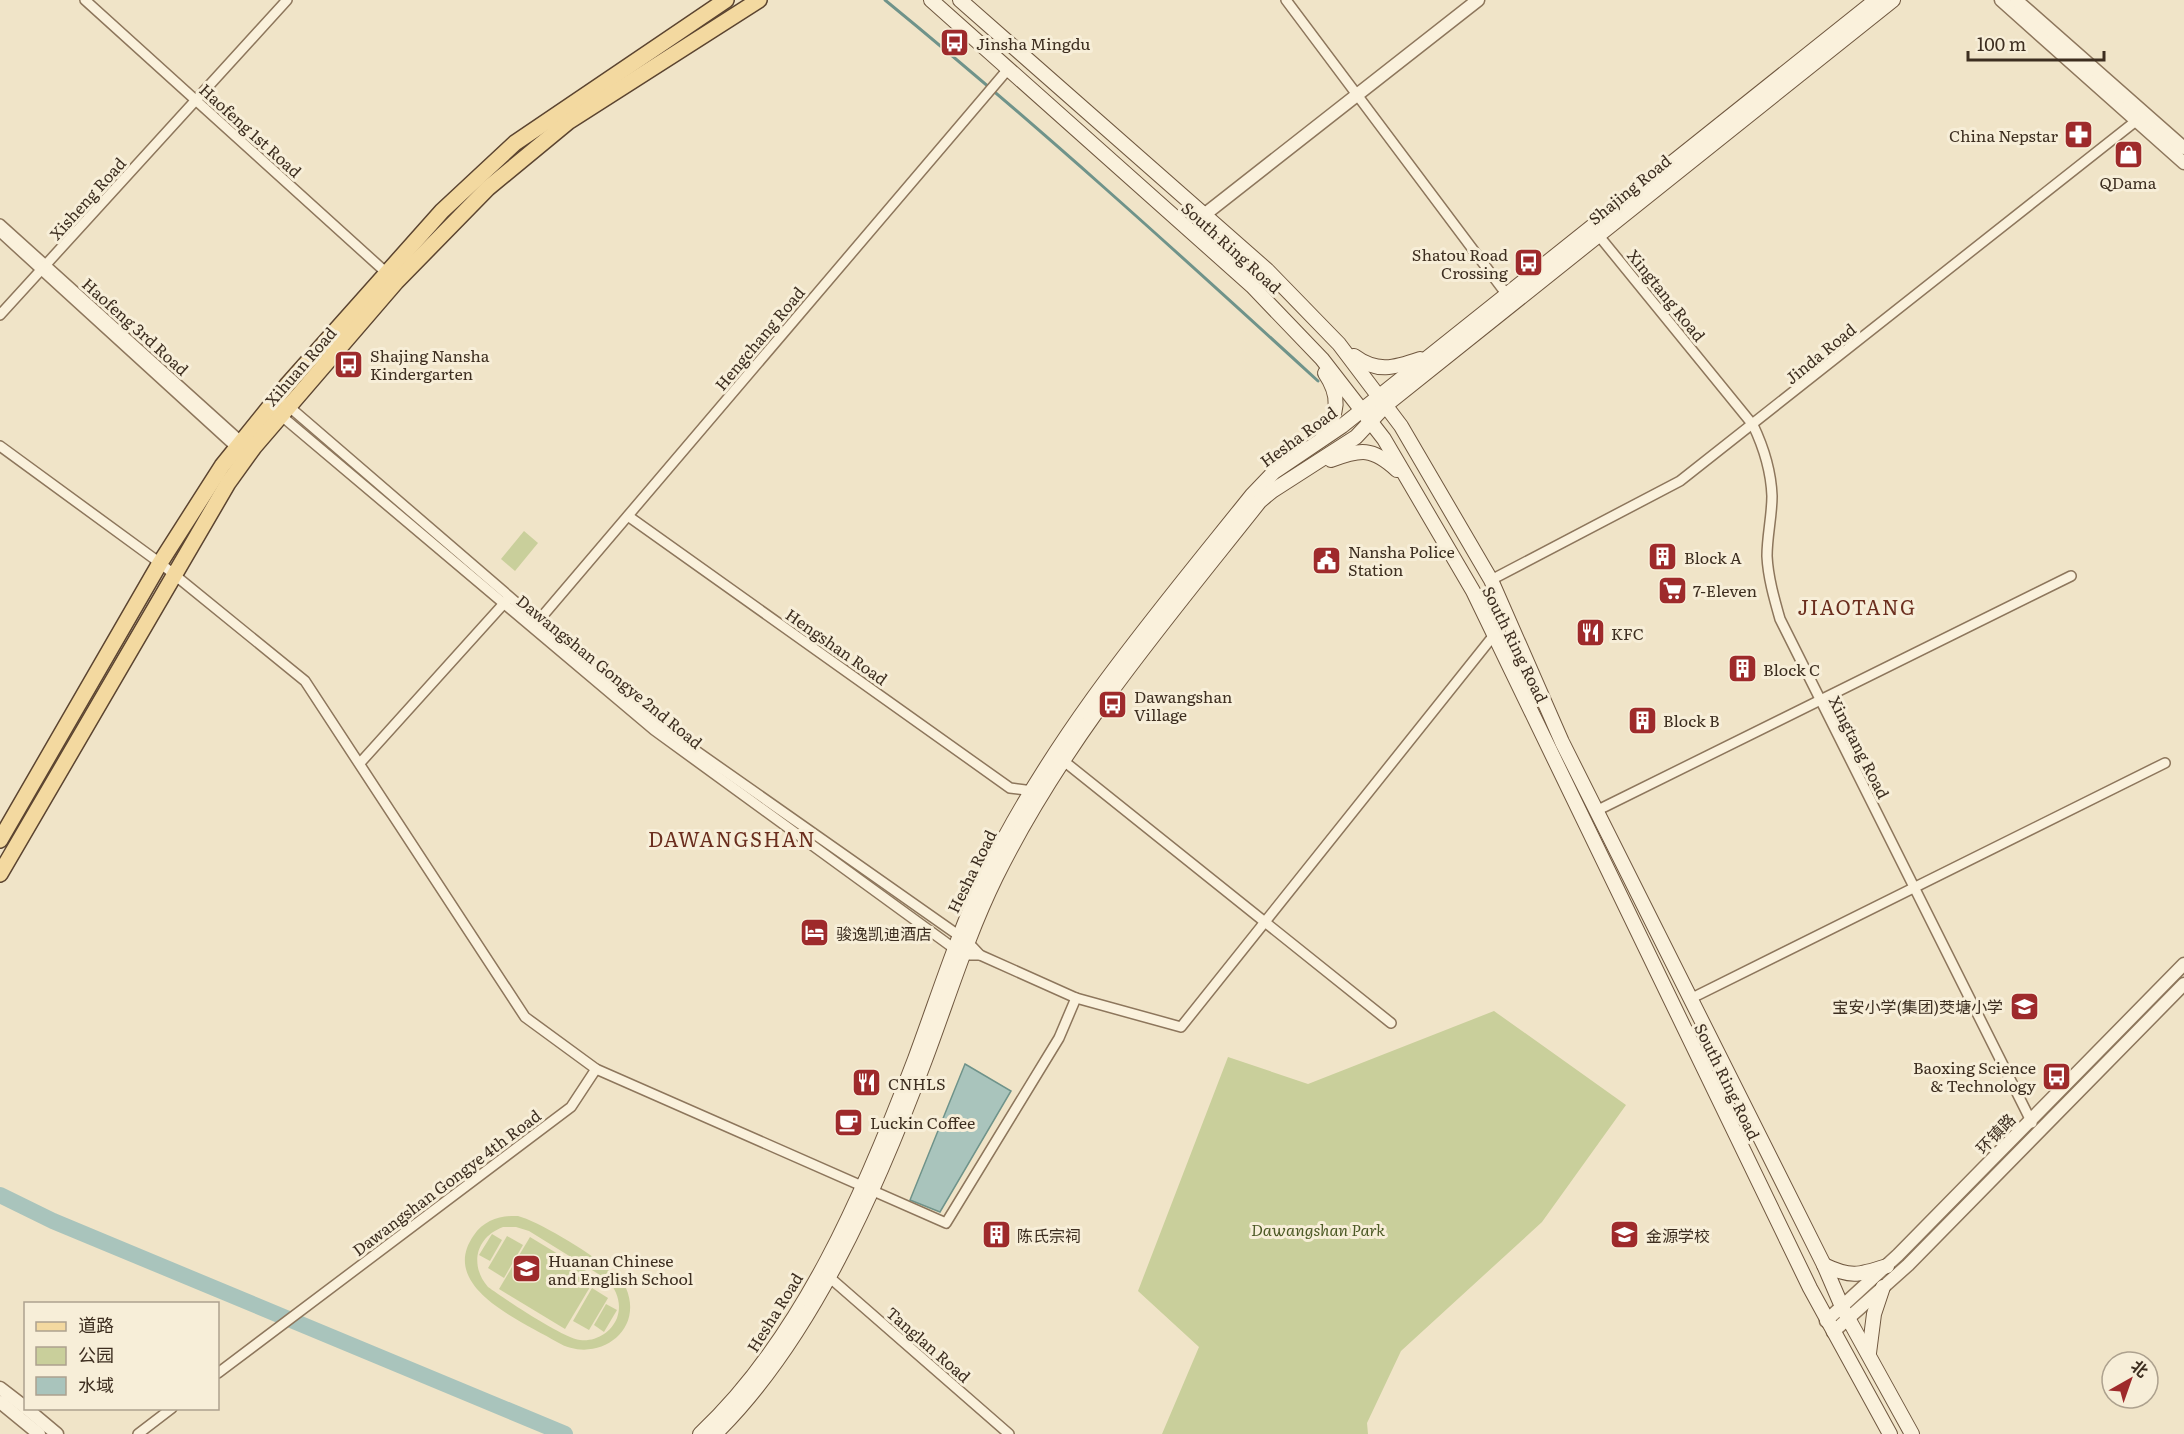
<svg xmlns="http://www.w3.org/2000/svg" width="2184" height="1434" font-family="Literata,'Noto Sans SC',serif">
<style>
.green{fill:#c9cf9b;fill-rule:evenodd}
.water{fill:#a9c4bc;stroke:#6f938a;stroke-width:1.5}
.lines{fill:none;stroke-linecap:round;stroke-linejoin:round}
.stream{stroke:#6f938a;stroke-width:3}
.river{stroke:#a9c4bc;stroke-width:16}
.minor-casing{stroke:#8d765c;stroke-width:12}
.tertiary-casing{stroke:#8d765c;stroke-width:15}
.secondary-casing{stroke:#6f573f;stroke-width:16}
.primary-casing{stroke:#5b4430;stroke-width:18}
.minor{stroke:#faf1dc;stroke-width:9}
.tertiary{stroke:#faf1dc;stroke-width:12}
.secondary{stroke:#faf1dc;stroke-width:14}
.primary{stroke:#f3d9a0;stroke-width:15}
.labels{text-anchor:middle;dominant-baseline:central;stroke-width:6;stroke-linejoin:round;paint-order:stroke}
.poi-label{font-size:16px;fill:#3d2e20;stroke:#f7eed8;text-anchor:start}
.street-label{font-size:16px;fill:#3d2e20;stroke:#f7eed8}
.park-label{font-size:16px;font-style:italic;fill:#4d5a26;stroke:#f7eed8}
.quarter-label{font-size:20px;letter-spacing:1.5px;fill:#6b2e1e;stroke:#f7eed8}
</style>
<rect width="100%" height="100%" fill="#f0e4c8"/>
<g class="green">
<polygon points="524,531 538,543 515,571 501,559"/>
<polygon points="1494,1011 1626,1105 1542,1222 1401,1351 1367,1423 1368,1434 1162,1434 1199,1347 1138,1291 1228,1057 1308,1084"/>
<path d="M518,1216C541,1222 617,1267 626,1288C645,1333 595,1365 557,1342C522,1321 437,1287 474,1235C484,1220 501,1215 518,1216ZM503,1227H516L529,1231L608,1280C617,1291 622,1304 617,1318C611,1333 595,1342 580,1340C561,1337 505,1299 488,1287C469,1265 476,1237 503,1227Z"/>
<polygon points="492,1234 502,1240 490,1261 479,1255"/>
<polygon points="507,1236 523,1245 504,1278 488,1268"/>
<polygon points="530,1237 596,1277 565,1329 499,1289"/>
<polygon points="592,1288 608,1298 589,1330 573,1321"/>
<polygon points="606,1304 617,1310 604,1332 594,1325"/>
</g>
<polygon class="water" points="965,1064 1011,1091 940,1212 910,1200"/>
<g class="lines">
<path class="stream" d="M885,0C1034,122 1176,251 1318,381"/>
<polyline class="river" points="0,1195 53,1221 565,1434"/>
<defs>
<g id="minor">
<polyline points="85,0 390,276"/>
<polyline points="1286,0 1510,299"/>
<polyline points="0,224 243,443"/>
<path d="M1595,231L1753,425C1764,448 1771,470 1772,496C1772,516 1767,536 1767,556C1768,577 1774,598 1780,619L2032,1123"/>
<polyline points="0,232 240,451"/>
<polyline points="0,315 287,0"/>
<polyline points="286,404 655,722 968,942 980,955 1076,998 1181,1027 1494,635"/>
<polyline points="278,413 654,730 963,955 980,955"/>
<polyline points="0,446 160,563 305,681 525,1017 596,1069 946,1223 1059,1038 1076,998"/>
<polyline points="628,516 1010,788 1033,791"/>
<polyline points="1491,580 1680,481 2141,117"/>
<polyline points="534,626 1009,68"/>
<polyline points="1060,758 1391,1023"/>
<polyline points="360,763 507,600"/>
<polyline points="1596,811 2071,576"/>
<polyline points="1690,999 2165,763"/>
<polyline points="828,1276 1009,1434"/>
<polyline points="218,1373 571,1107 596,1069"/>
<polyline points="138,1434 172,1408"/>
</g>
<g id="tertiary">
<polyline points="2001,0 2184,163"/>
<polyline points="2016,0 2184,148"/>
<polyline points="1204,215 1478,0"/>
<polyline points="1826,1321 1898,1255 2184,964"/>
<polyline points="1833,1332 1908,1265 2184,984"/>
<polyline points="0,1388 26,1408"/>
<polyline points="0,1402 39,1434"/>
<polyline points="26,1408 57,1434"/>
</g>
<g id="secondary">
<polyline points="931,0 1252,286 1322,359 1384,439 1473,591 1810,1288 1890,1434"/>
<polyline points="960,0 1267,270 1339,344 1401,426 1491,580 1562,742 1824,1265 1843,1309 1912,1434"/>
<path d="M1354,356C1377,373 1394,368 1420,359"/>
<path d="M1323,437C1338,412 1341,397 1325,373"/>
<path d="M1331,460C1361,449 1372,447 1397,470"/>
<path d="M1824,1265C1851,1278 1859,1275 1887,1266"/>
<polyline points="1869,1353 1874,1314 1883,1287"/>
<path d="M700,1434C803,1338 866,1188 915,1059C938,997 958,933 986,874C1054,734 1156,615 1252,495L1274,472L1342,426L1876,0"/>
<path d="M715,1434C812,1339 878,1186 925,1060C948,999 967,936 996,877C1064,739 1165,621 1260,501L1272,491L1356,437L1386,405L1893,0"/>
</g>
<g id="primary">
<polyline points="0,840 160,563 222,466 288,384 442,211 515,143 726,0"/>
<polyline points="0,874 228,483 254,447 396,282 488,188 568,122 759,0"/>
</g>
</defs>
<use href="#minor" class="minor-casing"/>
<use href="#tertiary" class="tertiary-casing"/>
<use href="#secondary" class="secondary-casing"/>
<use href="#primary" class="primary-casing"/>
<use href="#minor" class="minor"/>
<use href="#tertiary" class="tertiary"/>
<use href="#secondary" class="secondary"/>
<use href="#primary" class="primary"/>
</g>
<defs>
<symbol id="bus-square" viewBox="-11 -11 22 22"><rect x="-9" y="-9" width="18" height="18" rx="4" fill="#9e2a2b" stroke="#f7eed8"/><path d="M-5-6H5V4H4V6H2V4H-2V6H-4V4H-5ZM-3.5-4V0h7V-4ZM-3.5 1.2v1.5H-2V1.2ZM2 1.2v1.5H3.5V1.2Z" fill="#fff"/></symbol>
<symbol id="pharmacy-square" viewBox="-11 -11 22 22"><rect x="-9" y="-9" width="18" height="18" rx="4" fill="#9e2a2b" stroke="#f7eed8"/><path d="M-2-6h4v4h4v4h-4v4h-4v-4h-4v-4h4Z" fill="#fff"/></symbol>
<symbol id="shop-square" viewBox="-11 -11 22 22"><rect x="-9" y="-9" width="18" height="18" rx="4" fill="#9e2a2b" stroke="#f7eed8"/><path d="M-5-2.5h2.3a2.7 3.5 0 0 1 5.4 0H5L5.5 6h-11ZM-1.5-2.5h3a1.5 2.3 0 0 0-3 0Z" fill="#fff"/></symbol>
<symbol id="building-square" viewBox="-11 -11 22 22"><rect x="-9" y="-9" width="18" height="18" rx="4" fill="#9e2a2b" stroke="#f7eed8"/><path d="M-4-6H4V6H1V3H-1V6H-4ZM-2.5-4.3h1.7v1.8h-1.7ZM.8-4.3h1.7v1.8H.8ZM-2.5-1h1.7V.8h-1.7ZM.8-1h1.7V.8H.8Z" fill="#fff"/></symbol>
<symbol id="civic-square" viewBox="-11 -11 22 22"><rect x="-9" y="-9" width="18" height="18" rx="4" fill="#9e2a2b" stroke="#f7eed8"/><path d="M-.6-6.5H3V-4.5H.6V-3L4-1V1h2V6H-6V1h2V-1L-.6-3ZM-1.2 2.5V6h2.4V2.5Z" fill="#fff"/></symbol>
<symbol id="supermarket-square" viewBox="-11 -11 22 22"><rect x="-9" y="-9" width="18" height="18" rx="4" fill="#9e2a2b" stroke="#f7eed8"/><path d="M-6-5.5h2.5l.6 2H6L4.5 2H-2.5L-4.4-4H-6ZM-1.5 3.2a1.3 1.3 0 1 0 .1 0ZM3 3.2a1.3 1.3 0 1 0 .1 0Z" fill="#fff"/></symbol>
<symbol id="restaurant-square" viewBox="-11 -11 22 22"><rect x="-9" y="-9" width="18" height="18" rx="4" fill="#9e2a2b" stroke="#f7eed8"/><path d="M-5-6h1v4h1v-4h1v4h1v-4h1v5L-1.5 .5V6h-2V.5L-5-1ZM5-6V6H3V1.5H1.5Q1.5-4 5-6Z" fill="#fff"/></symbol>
<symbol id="hotel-square" viewBox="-11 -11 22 22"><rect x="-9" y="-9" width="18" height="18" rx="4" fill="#9e2a2b" stroke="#f7eed8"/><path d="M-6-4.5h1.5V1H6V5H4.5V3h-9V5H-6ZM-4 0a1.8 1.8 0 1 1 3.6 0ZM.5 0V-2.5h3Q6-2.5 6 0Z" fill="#fff"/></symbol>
<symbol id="school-square" viewBox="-11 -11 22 22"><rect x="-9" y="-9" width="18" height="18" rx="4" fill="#9e2a2b" stroke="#f7eed8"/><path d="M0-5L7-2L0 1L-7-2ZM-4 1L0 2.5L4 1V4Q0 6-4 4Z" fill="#fff"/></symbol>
<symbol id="cafe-square" viewBox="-11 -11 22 22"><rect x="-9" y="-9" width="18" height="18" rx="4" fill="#9e2a2b" stroke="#f7eed8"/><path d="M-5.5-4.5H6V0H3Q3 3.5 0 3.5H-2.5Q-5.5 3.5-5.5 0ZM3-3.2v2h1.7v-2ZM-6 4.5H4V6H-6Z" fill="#fff"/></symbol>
</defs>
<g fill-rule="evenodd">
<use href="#bus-square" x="938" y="26" width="33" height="33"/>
<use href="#pharmacy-square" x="2062" y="118" width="33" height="33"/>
<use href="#shop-square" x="2112" y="138" width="33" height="33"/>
<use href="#bus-square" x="1512" y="246" width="33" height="33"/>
<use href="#bus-square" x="332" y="348" width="33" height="33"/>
<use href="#building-square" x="1646" y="540" width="33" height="33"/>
<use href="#civic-square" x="1310" y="544" width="33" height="33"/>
<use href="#supermarket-square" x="1656" y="574" width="33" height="33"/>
<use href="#restaurant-square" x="1574" y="616" width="33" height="33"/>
<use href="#building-square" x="1726" y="652" width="33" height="33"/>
<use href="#bus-square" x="1096" y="688" width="33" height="33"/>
<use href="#building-square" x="1626" y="704" width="33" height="33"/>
<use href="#hotel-square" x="798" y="916" width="33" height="33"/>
<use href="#school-square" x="2008" y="990" width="33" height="33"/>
<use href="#bus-square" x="2040" y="1060" width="33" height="33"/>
<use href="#restaurant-square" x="850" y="1066" width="33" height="33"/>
<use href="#cafe-square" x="832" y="1106" width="33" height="33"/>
<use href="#building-square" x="980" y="1218" width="33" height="33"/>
<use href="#school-square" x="1608" y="1218" width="33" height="33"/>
<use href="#school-square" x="510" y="1252" width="33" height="33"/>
</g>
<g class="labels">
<g class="poi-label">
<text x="976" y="43">Jinsha Mingdu</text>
<text x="2058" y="135" text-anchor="end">China Nepstar</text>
<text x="2128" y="182" text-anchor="middle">QDama</text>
<text x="1508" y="254" text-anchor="end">Shatou Road<tspan x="1508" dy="18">Crossing</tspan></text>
<text x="370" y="355">Shajing Nansha<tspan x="370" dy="18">Kindergarten</tspan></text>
<text x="1348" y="551">Nansha Police<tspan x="1348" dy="18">Station</tspan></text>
<text x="1684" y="557">Block A</text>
<text x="1693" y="590">7-Eleven</text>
<text x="1611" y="633">KFC</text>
<text x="1763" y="669">Block C</text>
<text x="1134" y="696">Dawangshan<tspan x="1134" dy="18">Village</tspan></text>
<text x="1663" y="720">Block B</text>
<text x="836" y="933">骏逸凯迪酒店</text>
<text x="2003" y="1006" text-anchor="end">宝安小学(集团)茭塘小学</text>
<text x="2036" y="1067" text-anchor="end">Baoxing Science<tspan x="2036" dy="18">&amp; Technology</tspan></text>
<text x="888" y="1083">CNHLS</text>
<text x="870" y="1122">Luckin Coffee</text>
<text x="1017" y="1235">陈氏宗祠</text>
<text x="1646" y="1235">金源学校</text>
<text x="548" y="1260">Huanan Chinese<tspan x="548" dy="18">and English School</tspan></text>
</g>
<g class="street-label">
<text transform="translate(251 130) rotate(42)">Haofeng 1st Road</text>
<text transform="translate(1629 189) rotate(-39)">Shajing Road</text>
<text transform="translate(87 198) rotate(-48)">Xisheng Road</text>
<text transform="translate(1232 247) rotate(42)">South Ring Road</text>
<text transform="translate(1667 295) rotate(51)">Xingtang Road</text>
<text transform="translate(136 326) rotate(42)">Haofeng 3rd Road</text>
<text transform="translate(759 338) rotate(-50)">Hengchang Road</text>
<text transform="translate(1820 353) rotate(-39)">Jinda Road</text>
<text transform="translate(300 366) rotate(-49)">Xihuan Road</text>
<text transform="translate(1298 436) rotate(-36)">Hesha Road</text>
<text transform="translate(1516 644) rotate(64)">South Ring Road</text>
<text transform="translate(837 646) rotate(35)">Hengshan Road</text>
<text transform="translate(610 671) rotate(39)">Dawangshan Gongye 2nd Road</text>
<text transform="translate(1860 747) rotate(63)">Xingtang Road</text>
<text transform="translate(971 871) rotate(-64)">Hesha Road</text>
<text transform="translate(1728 1081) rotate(64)">South Ring Road</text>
<text transform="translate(1995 1133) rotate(-46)">环镇路</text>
<text transform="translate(446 1182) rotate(-37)">Dawangshan Gongye 4th Road</text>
<text transform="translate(774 1312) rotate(-58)">Hesha Road</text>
<text transform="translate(929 1344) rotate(41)">Tanglan Road</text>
</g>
<g class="park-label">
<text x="1318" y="1229">Dawangshan Park</text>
</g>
<g class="quarter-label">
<text x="1857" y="606">JIAOTANG</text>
<text x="732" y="838">DAWANGSHAN</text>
</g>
</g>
<rect x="24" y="1302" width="195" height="108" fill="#f7eed8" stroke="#ada18e" stroke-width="1.5"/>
<rect x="36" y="1322" width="30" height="9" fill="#f3d9a0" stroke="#ada18e" stroke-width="1.5"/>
<text x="78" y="1332" font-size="18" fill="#3d2e20">道路</text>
<rect x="36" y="1347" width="30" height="18" fill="#c9cf9b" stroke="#ada18e" stroke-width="1.5"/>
<text x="78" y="1362" font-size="18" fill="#3d2e20">公园</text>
<rect x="36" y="1377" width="30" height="18" fill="#a9c4bc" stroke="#ada18e" stroke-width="1.5"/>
<text x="78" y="1392" font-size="18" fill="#3d2e20">水域</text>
<g transform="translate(2130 1380) rotate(40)"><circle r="28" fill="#f7eed8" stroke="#ada18e" stroke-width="1.5"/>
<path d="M0-4.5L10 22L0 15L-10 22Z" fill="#9e2a2b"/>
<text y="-9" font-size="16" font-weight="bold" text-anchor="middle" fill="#3d2e20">北</text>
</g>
<path d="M1968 51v9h136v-9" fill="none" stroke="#3d2e20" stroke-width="3"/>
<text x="1977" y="51" font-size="18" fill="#3d2e20" stroke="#f7eed8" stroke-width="4.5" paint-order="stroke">100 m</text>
</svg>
